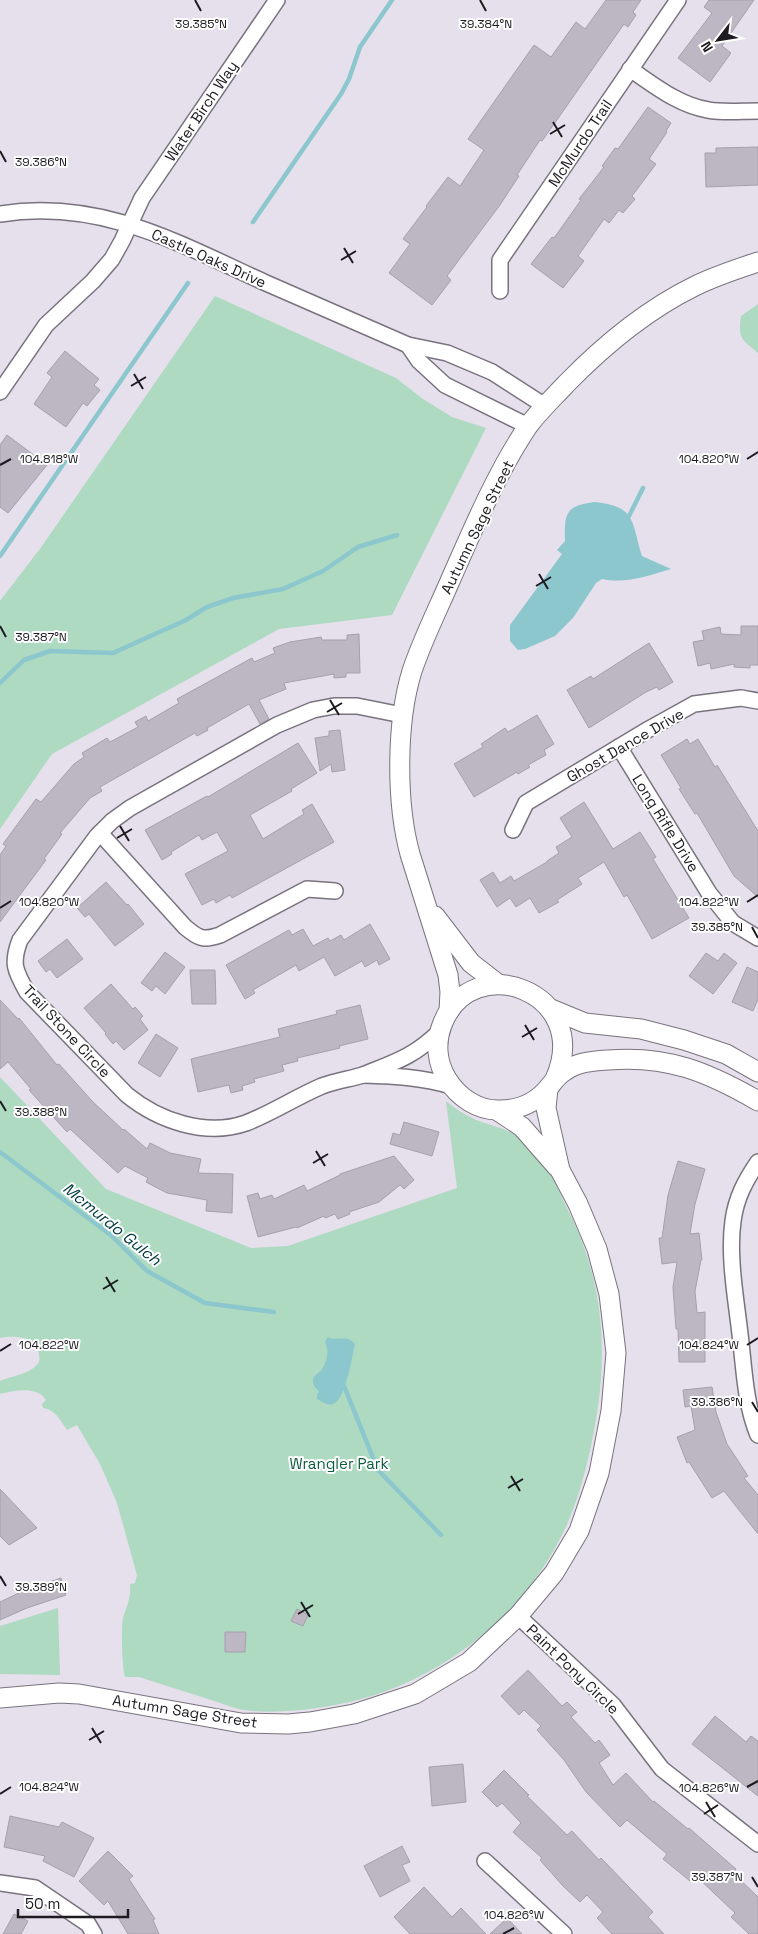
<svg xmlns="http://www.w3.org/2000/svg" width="758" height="1934" font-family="'Space Grotesk',sans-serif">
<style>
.green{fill:#addac1}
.water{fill:#8cc7cd}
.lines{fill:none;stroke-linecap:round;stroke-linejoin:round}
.stream{stroke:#8cc7cd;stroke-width:4.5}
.building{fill:#bdb7c4;stroke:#a6a0ad}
.minor-casing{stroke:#7a737f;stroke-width:18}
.tertiary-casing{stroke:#7a737f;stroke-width:21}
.minor{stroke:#fff;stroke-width:15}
.tertiary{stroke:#fff;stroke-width:19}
.ticks{fill:none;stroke:#1d1b20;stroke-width:2}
.labels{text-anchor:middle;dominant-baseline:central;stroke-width:4;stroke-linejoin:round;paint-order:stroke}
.street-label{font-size:15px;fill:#1d1b20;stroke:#fff}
.park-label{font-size:15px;fill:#0c5d3d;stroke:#fff}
.water-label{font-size:16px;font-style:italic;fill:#003a3f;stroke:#fff}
.ticks-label{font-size:12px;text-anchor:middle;fill:#1d1b20;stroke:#fff;stroke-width:4;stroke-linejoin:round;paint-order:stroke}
</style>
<rect width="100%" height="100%" fill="#e6dfec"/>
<g class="green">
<polygon points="215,296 396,378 423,399 452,417 486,428 392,615 279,629 52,754 0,829 0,601 42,546"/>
<path d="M758,304V353C741,338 738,339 741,316Z"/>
<path d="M0,1077L106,1189L251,1248L288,1246L457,1188L446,1101C456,1109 465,1115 476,1120C499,1128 521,1132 537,1152C549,1166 559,1193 568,1210C605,1284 609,1355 593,1436C587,1466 580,1494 568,1522C527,1616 435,1687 335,1705C310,1710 270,1714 245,1710C234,1709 222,1703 211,1700C187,1692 163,1685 139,1677H125C122,1667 121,1628 123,1618C127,1605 131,1599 130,1584L135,1583L137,1575L117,1503L100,1464L77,1425L67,1430C60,1420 56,1410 43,1408L42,1404L46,1400C38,1386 14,1390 0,1394V1381C11,1376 32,1374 39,1362C40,1360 39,1356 39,1354C37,1336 14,1335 0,1338Z"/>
<polygon points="58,1608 60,1675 0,1674 0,1626"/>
</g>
<g class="water">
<path d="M594,502C637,506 631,522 642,556L671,569C648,576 626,584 602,579L596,583L573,618L555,636L525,649L518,650L510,641V625L562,554L557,550L565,541C564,513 566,506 594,502Z"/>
<path d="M328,1337C337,1342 346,1334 355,1344C352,1357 346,1396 335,1403C329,1407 322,1402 317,1399V1394L319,1392C317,1389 313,1386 313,1382C312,1375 319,1374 322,1369C328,1361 329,1350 325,1342Z"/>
</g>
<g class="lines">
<g class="stream">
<polyline points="253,222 341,94 349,79 360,47 392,0"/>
<polyline points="629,516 643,488"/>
<polyline points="0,556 188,283"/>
<polyline points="0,683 24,660 50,651 113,653 186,620 207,607 233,598 283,589 323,571 358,547 397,535"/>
<polyline points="0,1152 112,1236 147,1271 205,1303 274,1312"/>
<polyline points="344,1386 378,1470 441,1535"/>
</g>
</g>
<g class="building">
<polygon points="606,0 641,0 633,12 636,15 628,27 624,24 559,117 542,141 540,140 517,175 519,176 500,205 447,276 451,280 432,305 389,273 410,244 403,239 427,207 426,206 448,177 460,186 484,150 468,139 534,45 551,57 576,22 585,29"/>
<polygon points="709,0 754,0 722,46 731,53 710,82 678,58 712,13 704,7"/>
<polygon points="648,107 671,123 666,131 667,132 649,159 656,164 632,196 635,199 623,213 619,210 609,223 604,219 578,256 584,261 563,288 531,264 552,237 554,238 581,200 579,199 604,167 602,166 615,148 618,149"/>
<polygon points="758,147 758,185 706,187 705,153 716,153 716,148"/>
<polygon points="65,351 99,379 94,385 100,390 87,406 83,403 66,427 34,404 52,377 47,373"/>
<polygon points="7,435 47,465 8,513 0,507 0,445"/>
<polygon points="741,626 758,626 758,665 750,665 750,668 734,667 734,664 711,669 710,663 698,666 693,642 704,640 702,631 720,627 721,634 741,635"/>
<polygon points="359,634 360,673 346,673 346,677 334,678 334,674 284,683 286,689 259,700 269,719 260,724 249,704 207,728 208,730 197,736 195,733 100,787 102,791 90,798 60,833 62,834 44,859 46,860 0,922 0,855 6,846 3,844 36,799 41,802 74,764 84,757 82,753 107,738 110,742 138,727 135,722 146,716 148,721 179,703 177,699 252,658 254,662 275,653 273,648 290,642 321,637 322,640 347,640 347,635"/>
<polygon points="649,643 673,682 659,690 657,687 646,692 589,728 567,690 591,676 593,679"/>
<polygon points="537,715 554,744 544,750 546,755 528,765 530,767 518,774 517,772 474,797 454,764 483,747 481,744 505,728 508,732"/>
<polygon points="340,730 345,770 332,772 331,764 320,771 315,738 329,736 329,731"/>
<polygon points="687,739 690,744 698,739 715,767 717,765 758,831 758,897 734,876 697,813 695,814 679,789 681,788 661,755"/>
<polygon points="298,743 317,773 291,789 292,791 250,815 263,839 304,814 302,810 312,804 334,842 232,898 230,895 216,903 214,899 202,905 185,874 228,851 217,832 202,840 199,835 171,852 172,854 162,860 145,830 207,796 208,797"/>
<polygon points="584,802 613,849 640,832 656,857 653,859 689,918 652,939 627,895 624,897 604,862 578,878 582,884 557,900 559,902 539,913 530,898 516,907 510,898 497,907 480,880 493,872 500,883 511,876 514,881 547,862 547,861 559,853 556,847 572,837 560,818"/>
<polygon points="106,882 127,905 128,904 144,924 115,946 89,914 85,917 77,908"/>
<polygon points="370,924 390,959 379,965 377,960 365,967 362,961 335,976 324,957 299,971 296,965 253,990 255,993 245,999 226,965 289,930 292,935 303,929 313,946 328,938 330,941 341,935 344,940"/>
<polygon points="67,939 83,959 57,978 50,969 46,972 38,961"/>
<polygon points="165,952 185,967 165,994 156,986 152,991 141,983"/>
<polygon points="706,953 718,961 724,953 737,963 713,994 689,976"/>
<polygon points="747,967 758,972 758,999 753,1011 732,1002"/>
<polygon points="190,970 215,970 216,1004 192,1004"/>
<polygon points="111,984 133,1009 135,1007 143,1016 140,1019 148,1030 124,1050 116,1041 113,1044 105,1034 106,1033 84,1008"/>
<polygon points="0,1000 18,1019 19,1018 57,1065 59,1064 92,1101 123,1130 124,1129 147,1149 150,1143 170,1153 201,1159 198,1173 233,1174 232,1213 206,1211 207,1200 167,1193 146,1182 148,1178 125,1166 118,1173 70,1129 67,1132 29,1090 31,1089 8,1062 0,1069"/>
<polygon points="360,1005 368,1039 339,1046 340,1048 297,1058 298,1061 282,1065 284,1071 254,1079 255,1082 242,1086 243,1090 231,1093 229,1085 198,1092 191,1059 280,1037 278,1029 337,1014 336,1011"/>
<polygon points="156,1034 178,1048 160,1077 138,1063"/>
<polygon points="404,1122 439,1132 432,1156 390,1144 393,1133 400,1135"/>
<polygon points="394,1156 414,1180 404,1189 400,1185 379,1202 349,1212 350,1214 338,1219 335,1214 325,1218 324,1216 297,1228 296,1227 258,1237 247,1196 258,1193 260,1199 272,1195 274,1199 304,1185 307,1191 340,1175 340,1174"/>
<polygon points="678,1161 705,1169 695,1204 690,1234 699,1233 702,1260 701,1260 695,1291 697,1313 705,1312 705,1362 679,1362 678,1329 676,1329 673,1287 677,1262 662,1264 659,1238 662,1238 668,1195"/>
<polygon points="712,1387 716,1412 727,1444 748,1476 744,1478 758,1495 758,1534 724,1491 712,1498 689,1462 687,1463 677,1437 695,1430 691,1406 685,1407 683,1390"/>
<polygon points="0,1489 37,1528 9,1545 0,1536"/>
<polygon points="61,1578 66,1595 27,1608 0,1620 0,1602 23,1591"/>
<polygon points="297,1609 308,1615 303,1626 291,1621"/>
<polygon points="225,1632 246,1632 245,1652 225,1652"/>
<polygon points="528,1670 562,1706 567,1702 577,1712 571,1717 595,1743 599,1740 610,1755 599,1763 613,1785 626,1773 653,1802 654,1801 688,1829 689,1828 736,1869 733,1873 758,1897 758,1934 749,1934 731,1917 735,1913 695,1875 690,1881 663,1859 667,1854 627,1820 620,1827 586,1792 564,1760 537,1730 541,1726 524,1710 519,1715 501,1696"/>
<polygon points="715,1716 746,1742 751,1736 758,1741 758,1796 692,1744"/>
<polygon points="463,1764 466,1802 432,1806 429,1767"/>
<polygon points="504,1770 529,1795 527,1796 567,1835 572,1831 599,1860 601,1858 653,1912 648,1917 664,1934 612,1934 597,1918 603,1912 587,1895 580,1902 563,1886 540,1860 542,1858 513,1832 521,1823 502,1803 497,1807 482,1792"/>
<polygon points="10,1816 59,1827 62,1822 94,1838 74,1877 43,1861 45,1856 4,1847"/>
<polygon points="402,1846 410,1862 402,1865 410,1881 380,1897 364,1866"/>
<polygon points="108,1851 133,1876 129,1879 155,1919 153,1920 159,1934 128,1934 108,1901 104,1905 79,1881"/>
<polygon points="424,1887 452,1917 461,1908 486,1934 410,1934 394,1917"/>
<polygon points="14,1914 28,1921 21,1934 3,1934"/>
<polygon points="507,1918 522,1934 490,1934"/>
</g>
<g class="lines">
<defs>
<g id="minor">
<path d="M630,69C654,85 678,105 708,110C724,113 741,111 758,111"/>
<path d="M0,214C100,198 178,243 266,283C313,304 361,324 408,345L447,353L492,372L545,406"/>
<polyline points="500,291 500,260 678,0"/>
<polyline points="408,345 419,361 445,385 528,426"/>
<polyline points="0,392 46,325 93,281 112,259 122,241 142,198 277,0"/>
<polyline points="619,747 709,893 733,923 758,938"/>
<polyline points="513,830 526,803 649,729 694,704 741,698 758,701"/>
<path d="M100,833L185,927C198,938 203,941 220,935L307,889L335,891"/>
<path d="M440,1031C415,1056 395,1062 363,1075C394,1076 422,1077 451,1086"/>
<path d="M363,1075C350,1079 335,1081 322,1086C296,1097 272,1113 246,1123C206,1137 159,1121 127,1095L27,992C15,971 11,963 20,940L97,836L112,821L130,808L277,725L313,710L334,706H357L402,715"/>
<path d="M758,1162C745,1181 736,1198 733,1221C728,1256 736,1299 740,1334C744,1367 745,1404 758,1435"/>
<polyline points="518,1616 613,1705 662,1769 758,1844"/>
<polyline points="485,1861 564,1934"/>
<polyline points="0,1883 35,1888 88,1924 94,1934"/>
</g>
<g id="tertiary">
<polyline points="435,916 471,963 498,984"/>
<polyline points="551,1009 585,1023 641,1029 684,1040 726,1054 758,1072"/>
<path d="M449,1011L450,992L448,975L410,854C396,803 396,723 412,671C422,641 437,611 450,581C473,529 496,474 528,426C539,411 553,398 566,384C603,346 646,310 695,286C715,276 737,269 758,262"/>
<path d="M555,1079C594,992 471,947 442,1025C435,1043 437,1063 447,1079C458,1097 478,1111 500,1110C519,1110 537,1102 549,1087C554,1081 558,1075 565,1071C577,1062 593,1061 608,1060C667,1055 708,1072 758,1101"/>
<polyline points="498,1111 522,1127 557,1167"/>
<polyline points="0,1698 59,1693 79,1694 241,1723 288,1724 310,1722 354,1714 415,1694 469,1662 518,1616 554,1573 579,1531 599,1473 611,1411 616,1353 609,1294 597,1249 578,1204 560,1170 546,1108 548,1089"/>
</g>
</defs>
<use href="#minor" class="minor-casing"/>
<use href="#tertiary" class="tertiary-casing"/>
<use href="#minor" class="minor"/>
<use href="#tertiary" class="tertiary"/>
</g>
<path class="ticks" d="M195,0L201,11M480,0L486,11M553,122L562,137M550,134L565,125M0,151L6,162M344,248L353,263M341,260L356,251M134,374L143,389M131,386L146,377M747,459L758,452M0,465L11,459M539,574L548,589M536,586L551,577M0,626L6,637M330,700L339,715M327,712L342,703M120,826L129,841M117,838L132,829M747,902L758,895M0,908L11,901M752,927L758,938M525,1025L534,1040M522,1037L537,1028M0,1101L6,1111M316,1151L325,1166M313,1163L328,1154M106,1277L115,1292M103,1289L118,1280M747,1345L758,1338M0,1351L11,1344M752,1402L758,1412M511,1476L520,1491M508,1488L523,1479M0,1576L6,1586M301,1602L310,1617M298,1614L313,1605M92,1728L101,1743M89,1740L104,1731M747,1787L758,1781M0,1794L11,1787M706,1802L715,1817M704,1814L718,1805M752,1877L758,1887M503,1934L514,1928"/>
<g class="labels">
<g class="street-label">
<text transform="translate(201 111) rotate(-56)">Water Birch Way</text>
<text transform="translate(580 143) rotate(-56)">McMurdo Trail</text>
<text transform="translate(209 258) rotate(24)">Castle Oaks Drive</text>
<text transform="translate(477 527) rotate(-64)">Autumn Sage Street</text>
<text transform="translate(625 745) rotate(-30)">Ghost Dance Drive</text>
<text transform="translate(666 823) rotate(58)">Long Rifle Drive</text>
<text transform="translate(67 1031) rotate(47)">Trail Stone Circle</text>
<text transform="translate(573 1669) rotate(44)">Paint Pony Circle</text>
<text transform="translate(185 1711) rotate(9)">Autumn Sage Street</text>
</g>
<g class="park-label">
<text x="339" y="1463">Wrangler Park</text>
</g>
<g class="water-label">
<text transform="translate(112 1224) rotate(39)">Mcmurdo Gulch</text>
</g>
</g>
<g class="ticks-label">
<text x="201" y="28">39.385°N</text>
<text x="486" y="28">39.384°N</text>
<text x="41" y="166">39.386°N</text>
<text x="49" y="463">104.818°W</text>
<text x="709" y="463">104.820°W</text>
<text x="41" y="641">39.387°N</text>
<text x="49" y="906">104.820°W</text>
<text x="709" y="906">104.822°W</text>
<text x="717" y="931">39.385°N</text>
<text x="41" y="1116">39.388°N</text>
<text x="49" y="1349">104.822°W</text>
<text x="709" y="1349">104.824°W</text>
<text x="717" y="1406">39.386°N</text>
<text x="41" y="1591">39.389°N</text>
<text x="49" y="1791">104.824°W</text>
<text x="709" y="1792">104.826°W</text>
<text x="717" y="1881">39.387°N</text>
<text x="514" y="1919">104.826°W</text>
</g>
<g transform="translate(718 40) rotate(239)" stroke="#ffffff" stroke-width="4" paint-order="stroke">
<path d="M0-4L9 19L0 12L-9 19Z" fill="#1d1b20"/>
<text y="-8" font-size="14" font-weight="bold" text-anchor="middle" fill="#1d1b20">N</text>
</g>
<path d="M18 1909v8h110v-8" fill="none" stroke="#1d1b20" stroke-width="2.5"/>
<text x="25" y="1909" font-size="15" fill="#1d1b20" stroke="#ffffff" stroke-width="4" paint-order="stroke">50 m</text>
</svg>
